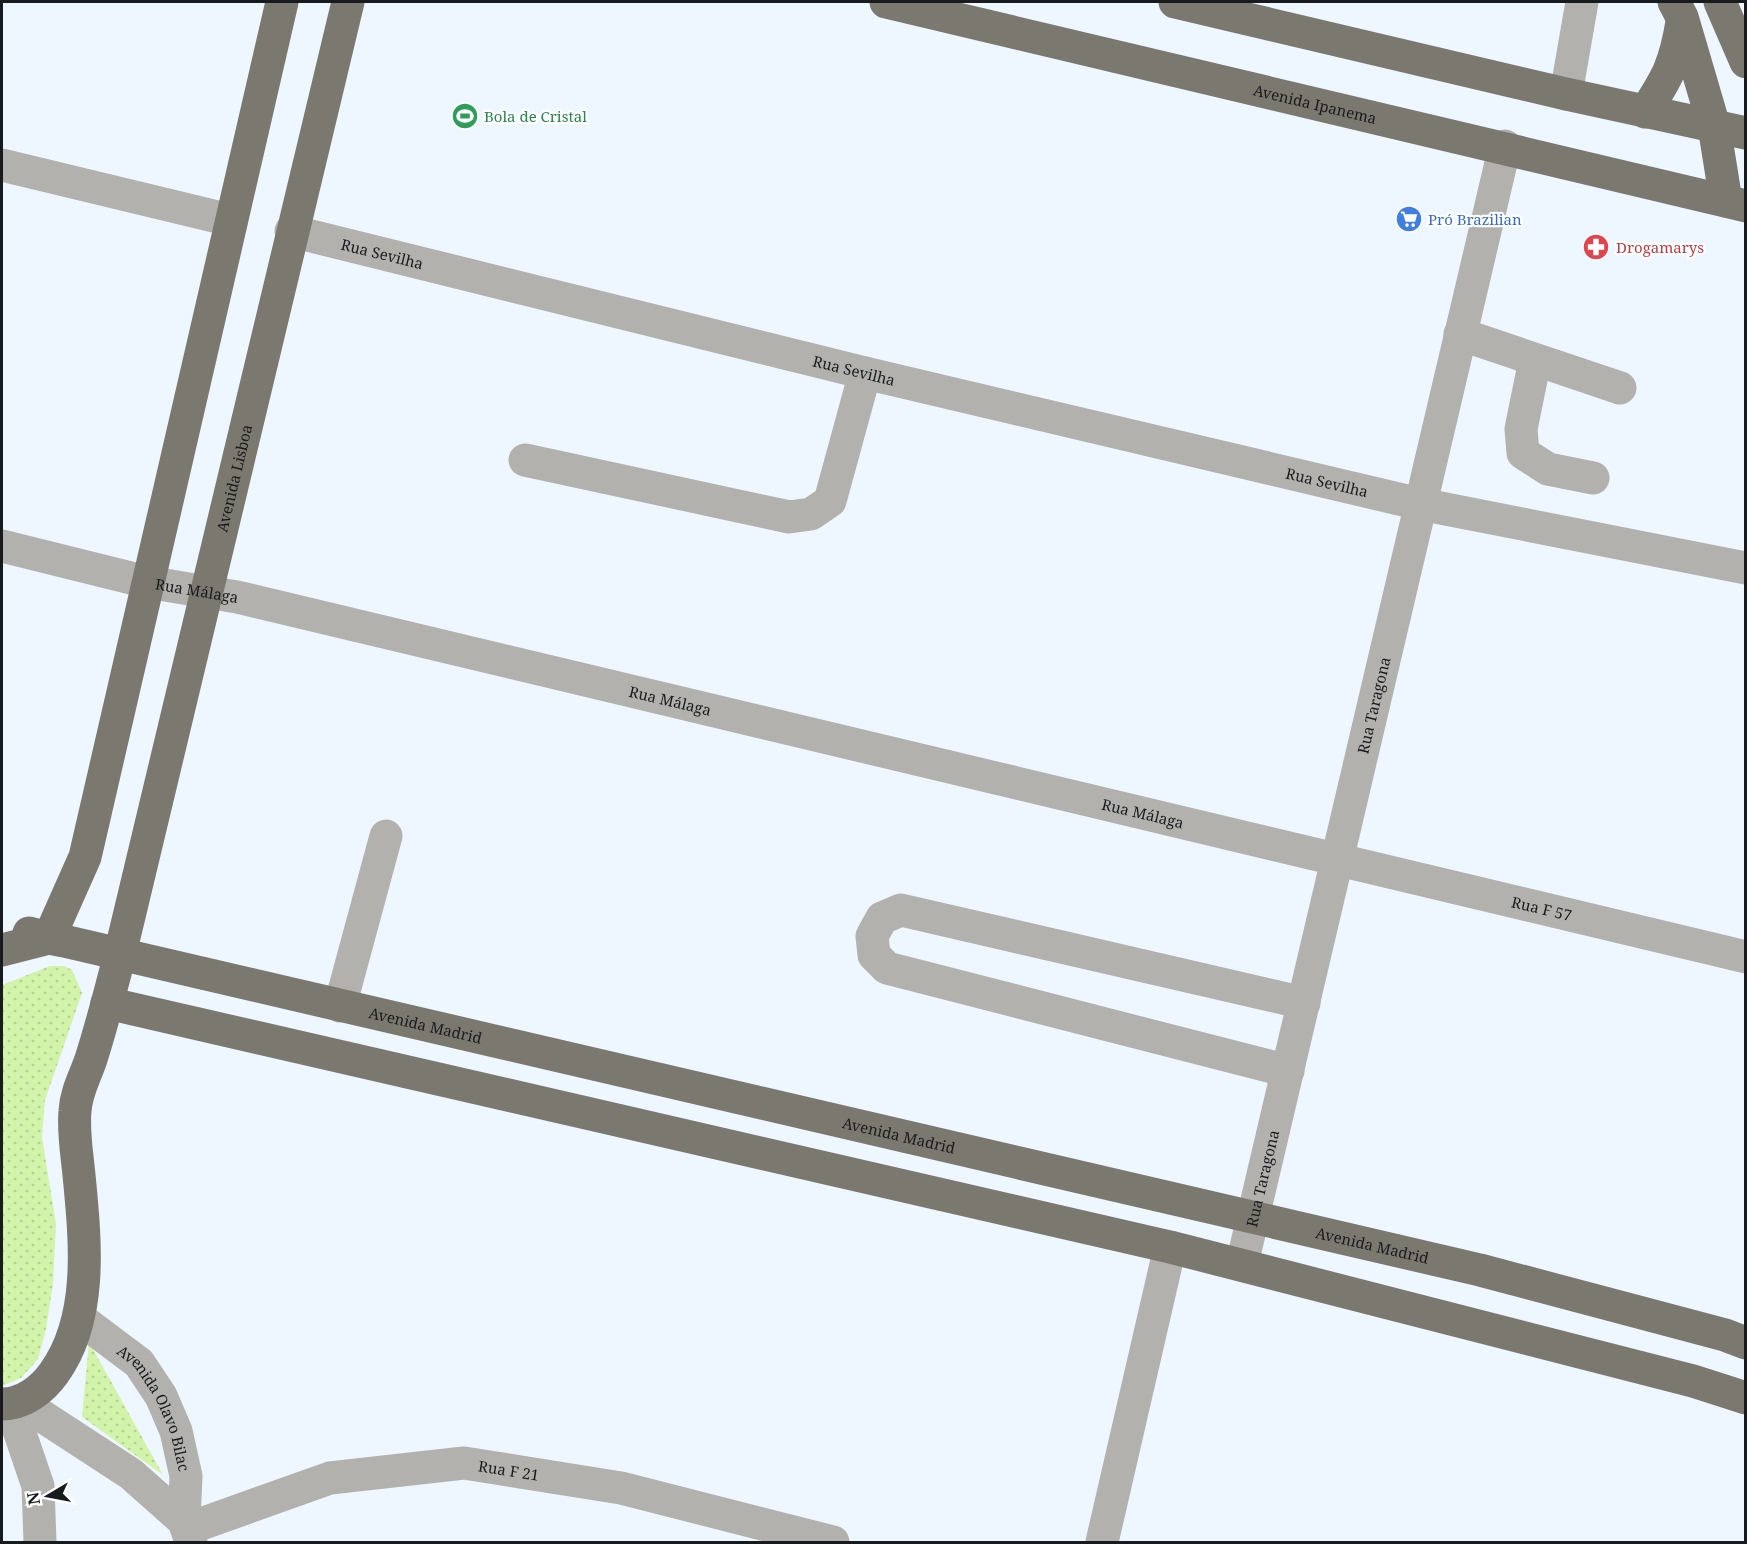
<svg xmlns="http://www.w3.org/2000/svg" width="1747" height="1544" font-family="'Noto Serif',serif">
<style>
.park{fill:url(#park-dots)}
.lines{fill:none;stroke-linecap:round;stroke-linejoin:round}
.minor{stroke:#b2b1ad;stroke-width:33}
.major{stroke:#7b7870;stroke-width:33}
.labels{text-anchor:middle;dominant-baseline:central;stroke-width:4.5;stroke-linejoin:round;paint-order:stroke}
.street-label{font-size:15px;fill:#181b1d;stroke:#fff}
.leisure-label{font-size:15px;fill:#27864d;stroke:#fff;text-anchor:start}
.shop-label{font-size:15px;fill:#366cbe;stroke:#fff;text-anchor:start}
.health-label{font-size:15px;fill:#be3a42;stroke:#fff;text-anchor:start}
</style>
<defs>
<pattern id="park-dots" width="8" height="8" patternUnits="userSpaceOnUse" patternTransform="scale(1.5)"><rect width="8" height="8" fill="#d2f3aa"/><path d="M2 2h.1M6 6h.1" fill="none" stroke="#b4d092" stroke-width="1.8" stroke-linecap="round"/></pattern>
</defs>
<rect width="100%" height="100%" fill="#eef7ff"/>
<g class="park">
<polygon points="50,966 64,966 72,970 82,993 45,1100 42,1137 56,1224 53,1284 46,1329 38,1359 21,1378 2,1386 2,985"/>
<polygon points="89,1342 163,1475 82,1417"/>
</g>
<g class="lines">
<g class="minor">
<polyline points="1566,94 1582,2"/>
<polyline points="2,165 230,220"/>
<path id="s1" d="M291,231L865,373L1420,504L1746,568"/>
<polyline points="1460,334 1620,388"/>
<polyline points="1535,360 1521,429 1523,453 1548,469 1593,478"/>
<polyline points="525,460 789,517 811,514 830,501 865,373"/>
<path id="s2" d="M2,546L147,582L237,597L1746,957"/>
<polyline points="340,1006 386,836"/>
<polyline points="1288,1071 887,968 874,955 872,936 882,918 901,910 1304,1003"/>
<path id="s3" d="M1242,1264L1505,146"/>
<path id="s4" d="M79,1318L139,1363L161,1396L176,1431L186,1476L184,1521L191,1542"/>
<polyline points="19,1401 131,1474 184,1521"/>
<polyline points="10,1404 38,1486 40,1542"/>
<path id="s5" d="M187,1529L330,1478L464,1463L621,1488L833,1542"/>
<polyline points="1102,1542 1170,1247"/>
</g>
<g class="major">
<path id="s6" d="M886,2L1746,206"/>
<polyline points="1175,2 1566,94 1746,133"/>
<polyline points="1674,2 1682,17 1714,126 1726,201"/>
<polyline points="1720,2 1746,62"/>
<path d="M1645,112C1668,77 1675,64 1682,22"/>
<polyline points="29,933 49,938 85,857 282,2"/>
<path id="s7" d="M2,950L49,938L64,941L1480,1270L1725,1335L1746,1343"/>
<polyline points="107,1003 1170,1247 1693,1381 1746,1398"/>
<path id="s8" d="M2,1404C23,1404 42,1390 54,1373C94,1318 85,1238 79,1175C77,1154 73,1132 75,1111C76,1092 85,1077 91,1059C102,1025 111,989 120,954L348,2"/>
</g>
</g>
<defs>
<symbol id="stadium-disc" viewBox="-11 -11 22 22"><circle r="9.5" fill="#2e9e5b" stroke="#fff"/><path d="M0-5a6.5 5 0 1 0 0 10a6.5 5 0 1 0 0-10ZM-3.5-1.8h7v3.6h-7Z" fill="#fff"/></symbol>
<symbol id="supermarket-disc" viewBox="-11 -11 22 22"><circle r="9.5" fill="#3f7fe0" stroke="#fff"/><path d="M-6-5.5h2.5l.6 2H6L4.5 2H-2.5L-4.4-4H-6ZM-1.5 3.2a1.3 1.3 0 1 0 .1 0ZM3 3.2a1.3 1.3 0 1 0 .1 0Z" fill="#fff"/></symbol>
<symbol id="pharmacy-disc" viewBox="-11 -11 22 22"><circle r="9.5" fill="#e0444e" stroke="#fff"/><path d="M-2-6h4v4h4v4h-4v4h-4v-4h-4v-4h4Z" fill="#fff"/></symbol>
</defs>
<g fill-rule="evenodd">
<use href="#stadium-disc" x="450" y="101" width="30" height="30"/>
<use href="#supermarket-disc" x="1394" y="204" width="30" height="30"/>
<use href="#pharmacy-disc" x="1581" y="232" width="30" height="30"/>
</g>
<g class="labels">
<g class="street-label">
<text stroke="none"><textPath href="#s6" startOffset="441">Avenida Ipanema</textPath></text>
<text stroke="none"><textPath href="#s1" startOffset="94">Rua Sevilha</textPath></text>
<text stroke="none"><textPath href="#s1" startOffset="580">Rua Sevilha</textPath></text>
<text stroke="none"><textPath href="#s8" startOffset="984">Avenida Lisboa</textPath></text>
<text stroke="none"><textPath href="#s1" startOffset="1066">Rua Sevilha</textPath></text>
<text stroke="none"><textPath href="#s2" startOffset="200">Rua Málaga</textPath></text>
<text stroke="none"><textPath href="#s2" startOffset="686">Rua Málaga</textPath></text>
<text stroke="none"><textPath href="#s3" startOffset="574">Rua Taragona</textPath></text>
<text stroke="none"><textPath href="#s2" startOffset="1172">Rua Málaga</textPath></text>
<text stroke="none"><textPath href="#s2" startOffset="1582">Rua F 57</textPath></text>
<text stroke="none"><textPath href="#s7" startOffset="435">Avenida Madrid</textPath></text>
<text stroke="none"><textPath href="#s7" startOffset="921">Avenida Madrid</textPath></text>
<text stroke="none"><textPath href="#s3" startOffset="88">Rua Taragona</textPath></text>
<text stroke="none"><textPath href="#s7" startOffset="1407">Avenida Madrid</textPath></text>
<text stroke="none"><textPath href="#s4" startOffset="122">Avenida Olavo Bilac</textPath></text>
<text stroke="none"><textPath href="#s5" startOffset="332">Rua F 21</textPath></text>
</g>
<g class="leisure-label">
<text x="484" y="116">Bola de Cristal</text>
</g>
<g class="shop-label">
<text x="1428" y="219">Pró Brazilian</text>
</g>
<g class="health-label">
<text x="1616" y="247">Drogamarys</text>
</g>
</g>
<rect width="1747" height="1544" fill="none" stroke="#181b1d" stroke-width="6"/>
<g transform="translate(48 1496) rotate(260)" stroke="#ffffff" stroke-width="4.5" paint-order="stroke">
<path d="M0-4.5L10 22L0 15L-10 22Z" fill="#181b1d"/>
<text y="-9" font-size="16" font-weight="bold" text-anchor="middle" fill="#181b1d">N</text>
</g>
</svg>
